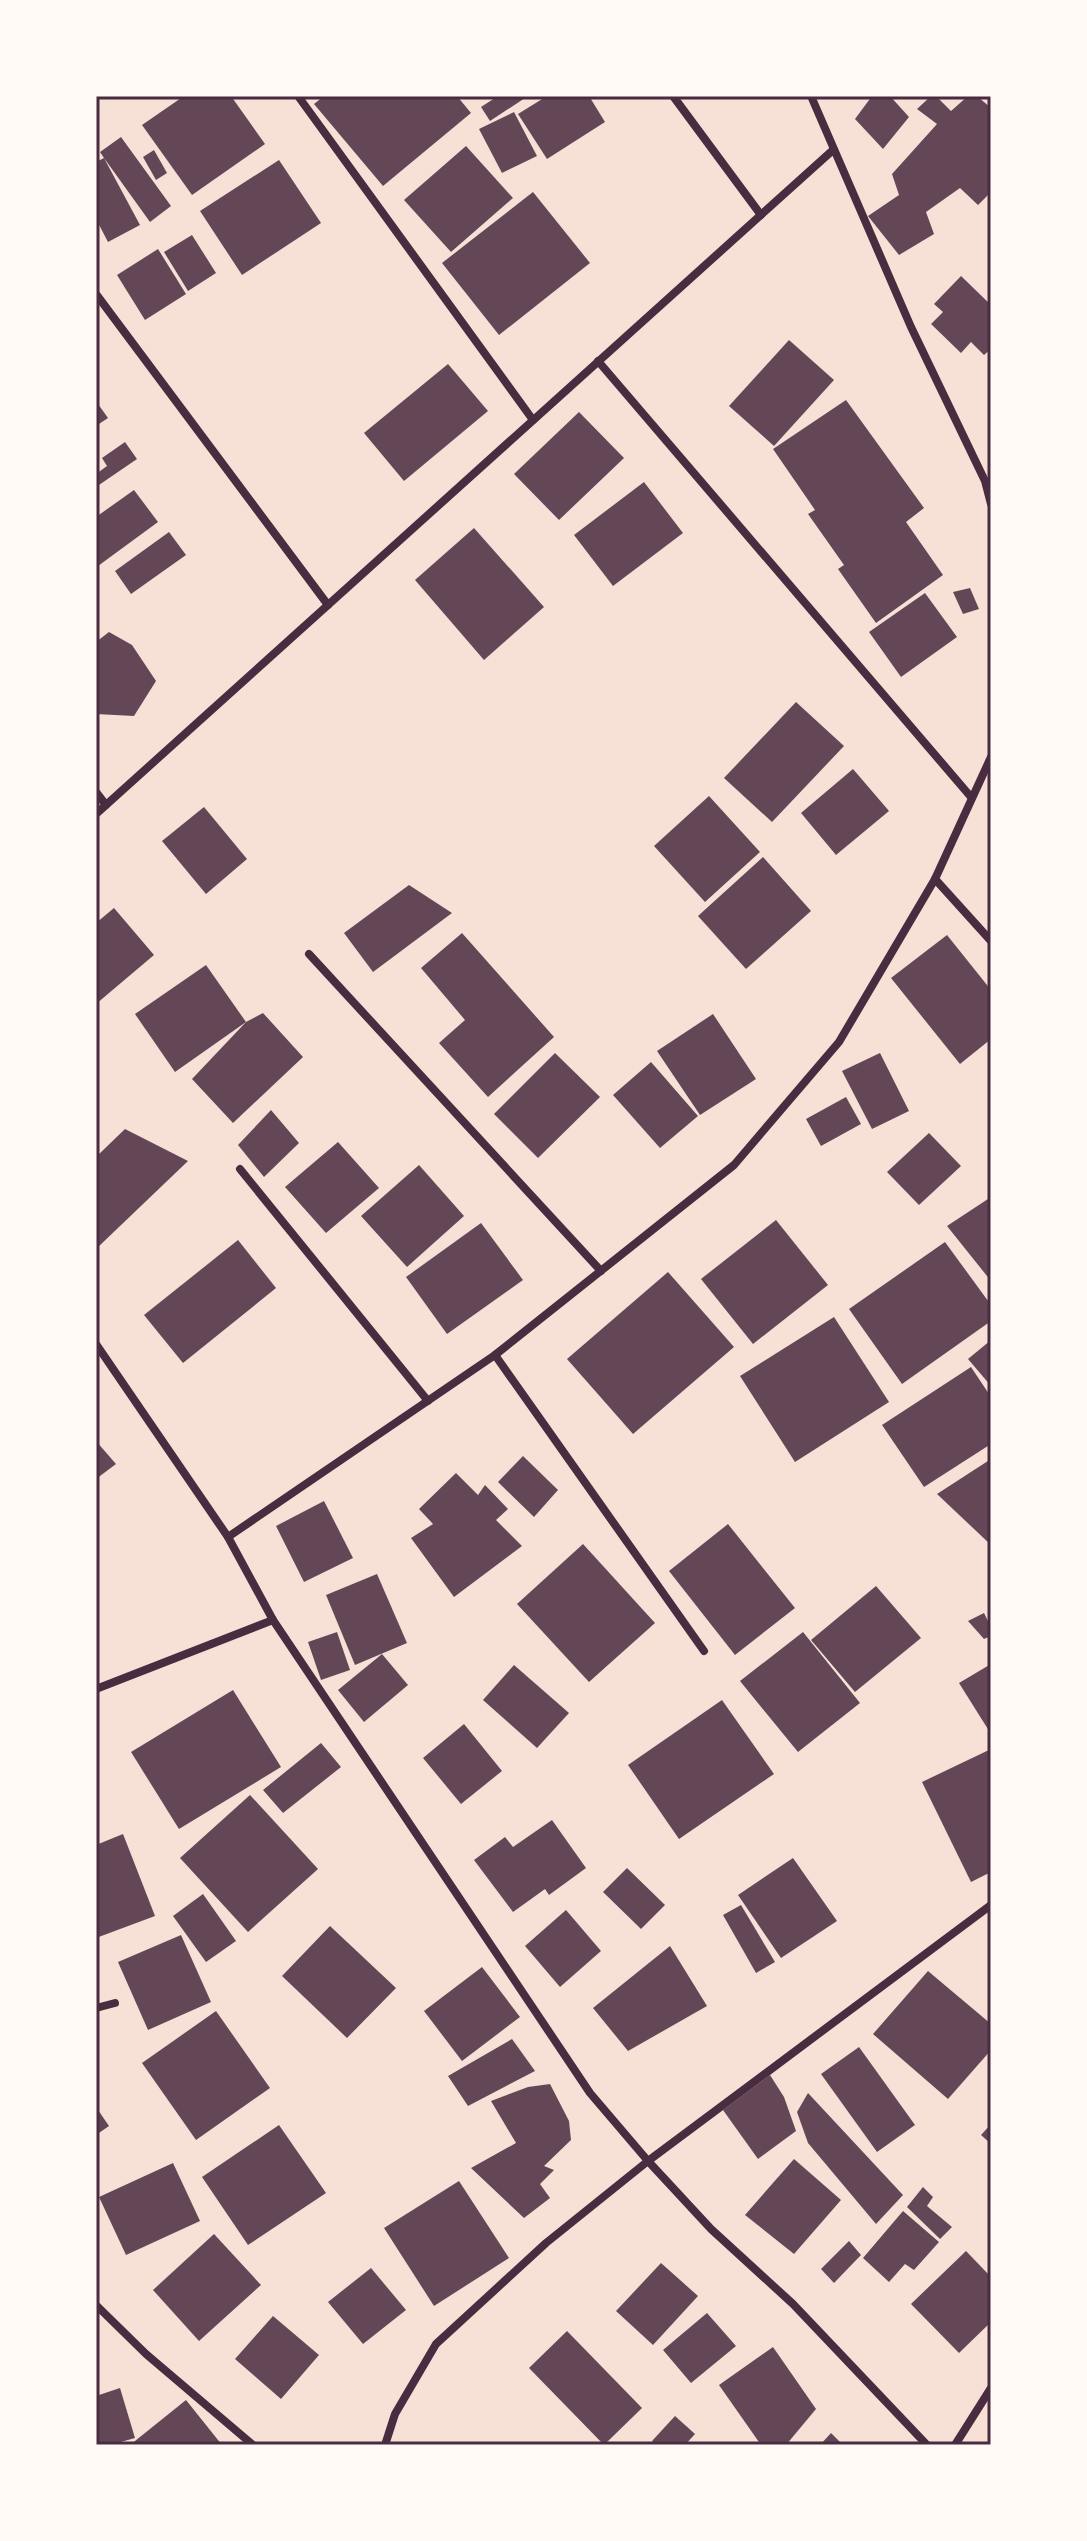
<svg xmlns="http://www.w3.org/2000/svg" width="1087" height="2541" font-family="'Times New Roman',serif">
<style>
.building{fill:#644757}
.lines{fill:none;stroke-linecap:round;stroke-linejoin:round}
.minor{stroke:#4a2c40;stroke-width:8}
.neatline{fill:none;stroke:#4a2c40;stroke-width:3}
</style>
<rect width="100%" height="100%" fill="#f7e1d7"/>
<g class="building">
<polygon points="184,96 231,96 265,144 192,195 142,125"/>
<polygon points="324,96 457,96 471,113 383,186 314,104"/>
<polygon points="498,96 528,96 490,121 481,107"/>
<polygon points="547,96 589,96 605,122 547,159 518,114"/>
<polygon points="872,96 890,96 909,117 883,149 855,119"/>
<polygon points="931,96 936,96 951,111 968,96 977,96 991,108 991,192 978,205 960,188 926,212 934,234 899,255 868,216 899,195 892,174 937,124 917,109"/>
<polygon points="514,112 537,156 502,173 479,129"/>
<polygon points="121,137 171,206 150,222 104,158 140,225 108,242 96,219 96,162 104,158 100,152"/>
<polygon points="466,146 513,198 451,252 404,200"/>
<polygon points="154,150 167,173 156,180 143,157"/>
<polygon points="279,160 321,223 242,275 200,211"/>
<polygon points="533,192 590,263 499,335 442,263"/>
<polygon points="192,235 216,273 188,291 164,252"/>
<polygon points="158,249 186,294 145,320 117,275"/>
<polygon points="961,276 991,305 991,349 984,355 971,342 961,353 931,324 943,312 934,304"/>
<polygon points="789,340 834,380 774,446 729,406"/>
<polygon points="448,364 488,411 404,481 364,433"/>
<polygon points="846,400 924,508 906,522 943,575 876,623 838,569 844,565 808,514 815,510 773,449"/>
<polygon points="98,404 108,418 96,426 96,405"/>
<polygon points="579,412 624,458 559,520 514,474"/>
<polygon points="125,442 137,459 96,487 96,474 107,466 102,458"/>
<polygon points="644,482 683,533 613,586 574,535"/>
<polygon points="134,490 158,522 98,566 96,563 96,517"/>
<polygon points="474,528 544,607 484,660 415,580"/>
<polygon points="169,532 186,555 131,594 115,571"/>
<polygon points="970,588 979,609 963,614 953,592"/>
<polygon points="925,593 957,637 901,677 869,632"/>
<polygon points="109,632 132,645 156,681 134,716 96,714 96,642"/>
<polygon points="796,702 844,746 772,822 724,778"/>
<polygon points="853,769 889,811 836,855 801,813"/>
<polygon points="709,796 760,852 705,902 654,846"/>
<polygon points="204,807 247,859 206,894 162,841"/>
<polygon points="763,857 811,911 746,969 698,916"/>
<polygon points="409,885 452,913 373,972 344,933"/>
<polygon points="114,908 154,955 96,1004 96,923"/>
<polygon points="462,933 554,1037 488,1097 439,1043 465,1020 421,968"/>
<polygon points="947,935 991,990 991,1039 960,1064 891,978"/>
<polygon points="206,965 246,1022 175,1072 135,1014"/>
<polygon points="263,1013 303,1057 233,1123 192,1079 246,1022"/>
<polygon points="713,1014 756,1079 700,1115 657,1051"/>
<polygon points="555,1053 600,1097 538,1158 494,1114"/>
<polygon points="880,1053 909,1111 872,1129 842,1071"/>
<polygon points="651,1062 698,1116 660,1148 613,1095"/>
<polygon points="846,1097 861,1124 821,1146 806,1119"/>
<polygon points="271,1110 299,1143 264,1177 238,1145"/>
<polygon points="125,1129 188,1161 96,1249 96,1157"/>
<polygon points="929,1133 961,1166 919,1205 887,1172"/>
<polygon points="338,1142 379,1188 326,1233 285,1187"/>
<polygon points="419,1165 464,1216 407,1267 361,1216"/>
<polygon points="991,1197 991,1281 947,1226"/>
<polygon points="776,1220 828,1285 753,1344 701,1279"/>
<polygon points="481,1223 523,1280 447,1334 406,1277"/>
<polygon points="238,1240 276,1288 183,1363 144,1315"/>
<polygon points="945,1242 991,1305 991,1321 902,1384 849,1309"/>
<polygon points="668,1272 734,1347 633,1434 567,1359"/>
<polygon points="834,1317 889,1402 795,1462 740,1376"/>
<polygon points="991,1340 991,1386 968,1359"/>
<polygon points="971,1367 991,1397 991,1444 924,1487 882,1425"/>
<polygon points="96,1441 116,1464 96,1479"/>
<polygon points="523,1456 558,1490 534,1517 498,1482"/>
<polygon points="991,1459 991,1545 937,1494"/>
<polygon points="456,1473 478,1495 485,1485 508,1509 496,1520 522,1546 454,1597 411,1538 433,1524 419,1509"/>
<polygon points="324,1501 353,1558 304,1582 276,1526"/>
<polygon points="728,1524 795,1608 735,1655 669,1571"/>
<polygon points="583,1544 655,1623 589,1682 517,1604"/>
<polygon points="377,1574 407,1643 355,1665 326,1595"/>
<polygon points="876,1586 921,1638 855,1692 811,1640"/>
<polygon points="984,1613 991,1627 991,1636 984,1639 968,1621"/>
<polygon points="337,1632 350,1670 321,1680 308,1642"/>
<polygon points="803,1632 860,1703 798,1752 740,1681"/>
<polygon points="382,1654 408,1685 364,1722 338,1690"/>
<polygon points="991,1664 991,1734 959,1683"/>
<polygon points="514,1665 569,1713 537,1748 483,1700"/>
<polygon points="233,1690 281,1767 179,1829 131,1752"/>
<polygon points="722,1700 774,1774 679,1839 628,1765"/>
<polygon points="464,1724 502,1771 461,1804 423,1758"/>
<polygon points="321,1743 341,1767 283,1813 263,1790"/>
<polygon points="991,1749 991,1872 971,1882 922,1782"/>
<polygon points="250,1795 318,1869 248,1932 180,1858"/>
<polygon points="552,1820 586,1868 549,1895 545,1889 513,1912 474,1860 505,1837 513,1847"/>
<polygon points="123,1834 155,1916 96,1938 96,1845"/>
<polygon points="793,1858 837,1921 781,1958 738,1895"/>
<polygon points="627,1868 665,1905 641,1929 603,1892"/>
<polygon points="203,1894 236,1941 206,1962 173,1916"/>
<polygon points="741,1905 775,1962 756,1973 723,1915"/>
<polygon points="566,1910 601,1951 560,1987 525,1946"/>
<polygon points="330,1926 396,1988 347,2038 282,1976"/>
<polygon points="181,1935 211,2002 148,2030 118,1962"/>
<polygon points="670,1946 707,2006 628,2051 593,2008"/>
<polygon points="482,1967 520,2017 462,2061 424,2011"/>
<polygon points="928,1971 991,2024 991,2050 948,2099 873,2034"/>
<polygon points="216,2011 270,2088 196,2140 142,2063"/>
<polygon points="512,2039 535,2071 468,2106 448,2076"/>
<polygon points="859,2047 915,2125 877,2152 821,2074"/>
<polygon points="770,2075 784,2097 796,2131 758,2159 723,2110"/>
<polygon points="550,2084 569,2121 571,2140 544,2166 554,2170 540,2184 550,2198 524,2218 471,2168 516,2143 491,2101 528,2087"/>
<polygon points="808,2093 903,2195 876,2224 808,2143 797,2112"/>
<polygon points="96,2107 109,2126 96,2135"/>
<polygon points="991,2124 991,2144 981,2135"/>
<polygon points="279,2125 326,2193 248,2245 202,2177"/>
<polygon points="794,2159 841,2200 794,2254 745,2215"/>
<polygon points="173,2163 200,2221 126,2255 99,2197"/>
<polygon points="459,2181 509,2258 434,2306 384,2228"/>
<polygon points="923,2187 933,2197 927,2206 952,2227 940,2239 907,2207"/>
<polygon points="903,2211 939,2242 914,2270 905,2264 889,2282 863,2258"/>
<polygon points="214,2234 261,2285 199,2341 153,2290"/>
<polygon points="849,2241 861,2255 834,2283 821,2269"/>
<polygon points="966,2251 991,2277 991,2322 959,2353 911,2304"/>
<polygon points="661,2263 698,2296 653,2345 616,2311"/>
<polygon points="371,2268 406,2310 363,2344 328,2302"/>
<polygon points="707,2313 736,2346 691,2383 663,2350"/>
<polygon points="273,2316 319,2355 281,2399 235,2359"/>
<polygon points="567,2331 642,2408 604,2445 529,2368"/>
<polygon points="773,2347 816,2409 786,2445 761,2445 719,2385"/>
<polygon points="120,2388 135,2438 110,2445 100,2445 96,2431 96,2396"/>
<polygon points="186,2400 222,2445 130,2445"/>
<polygon points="675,2416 695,2434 685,2445 656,2445 652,2441"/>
<polygon points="831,2433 843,2445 820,2445"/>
</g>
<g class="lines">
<g class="minor">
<polyline points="298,96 533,420"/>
<polyline points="673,96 761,215"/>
<polyline points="811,96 911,327 985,481 991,504"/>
<polyline points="96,294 328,605"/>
<polyline points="598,361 971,797"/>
<polyline points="991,757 935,879 991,941"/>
<polyline points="96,792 106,805"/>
<polyline points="96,814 833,150"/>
<polyline points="309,954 601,1271"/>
<polyline points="240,1169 428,1401"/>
<polyline points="96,1344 228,1537 273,1620 590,2093 648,2161 711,2229 793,2304 927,2445"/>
<polyline points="495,1355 704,1651"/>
<polyline points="228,1537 495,1355 734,1165 839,1042 935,879"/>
<polyline points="96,1689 273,1620"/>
<polyline points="96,2008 115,2003"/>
<polyline points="96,2305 146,2354 253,2445"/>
<polyline points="385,2445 395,2414 436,2344 546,2243 648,2161 991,1905"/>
<polyline points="955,2445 991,2388"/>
</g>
</g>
<rect width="1087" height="2541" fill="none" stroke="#fffaf5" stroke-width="196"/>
<rect x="98" y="98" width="891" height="2345" class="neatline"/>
</svg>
